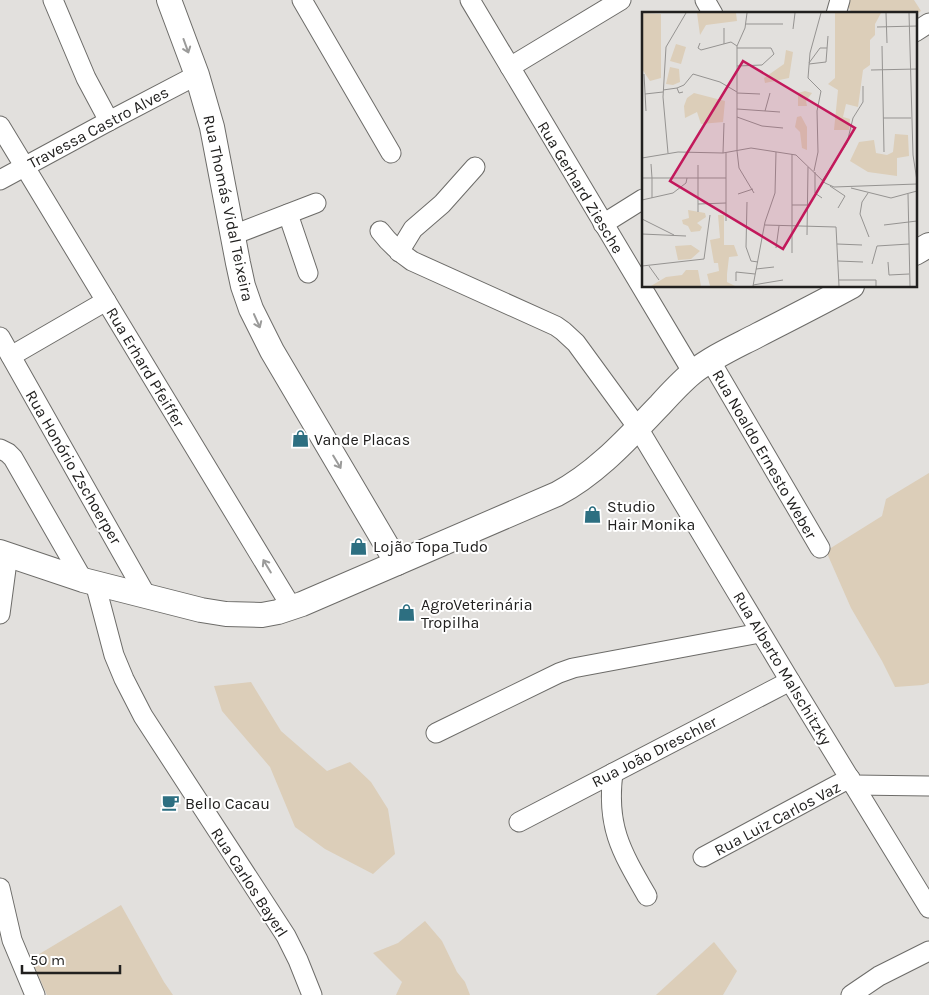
<svg xmlns="http://www.w3.org/2000/svg" width="929" height="995" viewBox="0 0 929 995" font-family="Karla,sans-serif">
	<style>
		.green { fill: #dcceb9 }
		.lines { fill: none; stroke-linecap: round; stroke-linejoin: round }
		.minor-casing { stroke: #6d6c69; stroke-width: 21 }
		.major-casing { stroke: #6d6c69; stroke-width: 26 }
		.minor { stroke: #fff; stroke-width: 19 }
		.major { stroke: #fff; stroke-width: 24 }
		.oneway { stroke: #9b9b9a }
		.labels { text-anchor: middle; stroke-width: 4; stroke-linejoin: round; paint-order: stroke }
		.street-label { font-size: 16px; fill: #21201f; stroke: #fff }
		.poi-label { font-size: 16px; fill: #21201f; stroke: #fff; text-anchor: start }
		.inset-road { fill: none; stroke: #959391; stroke-width: 1 }
		.view { fill: #c2185b; fill-opacity: 0.15; stroke: #c2185b; stroke-width: 2.5 }
		.inset-edge { fill: none; stroke: #21201f; stroke-width: 2.5 }
	</style>
	<rect width="100%" height="100%" fill="#e2e0dd"/>
	<!-- green -->
	<g class="green">
		<path d="M 848,0 L 914,0 L 921,11 L 915,15 L 915,14 L 852,14 L 847,3 Z"/>
		<path d="M 929,473 L 929,683 L 923,685 L 895,687 L 882,661 L 851,608 L 826,551 L 882,516 L 886,499 Z"/>
		<path d="M 251,682 L 281,731 L 327,771 L 350,762 L 371,782 L 388,809 L 395,854 L 373,874 L 325,849 L 295,827 L 270,767 L 222,711 L 214,686 Z"/>
		<path d="M 121,905 L 164,982 L 173,995 L 47,995 L 31,959 Z"/>
		<path d="M 425,921 L 442,941 L 457,972 L 465,982 L 470,995 L 396,995 L 402,982 L 373,953 L 398,943 Z"/>
		<path d="M 714,942 L 737,971 L 723,995 L 656,995 Z"/>
	</g>
	<g class="lines">
		<defs>
			<g id="minor">
				<path d="M 53,0 L 86,78 L 109,121"/>
				<path d="M 302,0 L 391,153"/>
				<path d="M 470,0 L 693,373"/>
				<path d="M 705,0 L 713,14"/>
				<path d="M 836,14 L 840,0"/>
				<path d="M 915,32 L 929,23"/>
				<path d="M 510,67 L 621,0"/>
				<path d="M 0,126 L 292,608"/>
				<path d="M 0,180 L 109,121 L 197,75"/>
				<path d="M 288,214 L 308,273"/>
				<path d="M 603,224 L 643,199"/>
				<path d="M 380,231 C 389,243 399,252 412,261 L 556,326 L 563,331 L 576,343 L 638,428 L 790,681 L 929,908"/>
				<path d="M 233,235 L 316,203"/>
				<path d="M 399,252 L 413,229 L 442,204 L 475,167"/>
				<path d="M 0,337 L 147,597"/>
				<path d="M 11,356 L 106,301"/>
				<path d="M 710,360 L 820,548"/>
				<path d="M 0,449 L 8,453 L 13,458 L 83,580"/>
				<path d="M 95,583 L 114,655 L 124,679 L 143,716 L 286,936 L 298,960 L 312,995"/>
				<path d="M 0,614 L 8,554"/>
				<path d="M 436,733 L 559,673 L 573,668 L 760,633"/>
				<path d="M 613,773 C 606,826 621,851 647,896"/>
				<path d="M 854,785 L 929,786"/>
				<path d="M 519,822 L 790,681"/>
				<path d="M 703,857 L 850,778"/>
				<path d="M 0,888 L 12,940 L 35,995"/>
				<path d="M 851,995 L 879,976 L 929,951"/>
			</g>
			<g id="major">
				<path d="M 169,0 L 197,75 L 212,127 L 238,263 L 243,286 L 251,309 L 272,351 L 397,563"/>
				<path d="M 915,253 L 929,245"/>
				<path d="M 0,552 L 83,580 L 201,610 L 226,614 L 262,615 L 278,612 L 302,604 L 557,494 C 597,473 628,438 660,405 C 670,394 680,383 692,373 C 712,357 735,347 758,335 C 789,319 821,303 852,286"/>
			</g>
		</defs>
		<!-- minor casing -->
		<use href="#minor" class="minor-casing"/>
		<!-- major casing -->
		<use href="#major" class="major-casing"/>
		<!-- minor -->
		<use href="#minor" class="minor"/>
		<!-- major -->
		<use href="#major" class="major"/>
	</g>
	<!-- one-way arrows -->
	<defs><path id="oneway-shaft" d="M-6 0H5M1.5-3L5.5 0L1.5 3" fill="none" stroke-width="1.6" stroke-linecap="round" stroke-linejoin="round" transform="scale(1.25)"/></defs>
	<g class="oneway">
		<use href="#oneway-shaft" transform="translate(186 46) rotate(70)"/>
		<use href="#oneway-shaft" transform="translate(257 321) rotate(66)"/>
		<use href="#oneway-shaft" transform="translate(337 462) rotate(59)"/>
		<use href="#oneway-shaft" transform="translate(267 566) rotate(-121)"/>
	</g>
	<!-- icons -->
	<defs>
		<symbol id="shop-bare" viewBox="-9 -9 18 18"><path d="M-5-2.5h2.3a2.7 3.5 0 0 1 5.4 0H5L5.5 6h-11ZM-1.5-2.5h3a1.5 2.3 0 0 0-3 0Z" fill="#2d6f81" stroke="#fff" stroke-width="2.5" paint-order="stroke"/></symbol>
		<symbol id="cafe-bare" viewBox="-9 -9 18 18"><path d="M-5.5-4.5H6V0H3Q3 3.5 0 3.5H-2.5Q-5.5 3.5-5.5 0ZM3-3.2v2h1.7v-2ZM-6 4.5H4V6H-6Z" fill="#2d6f81" stroke="#fff" stroke-width="2.5" paint-order="stroke"/></symbol>
	</defs>
	<g fill-rule="evenodd">
		<use href="#shop-bare" x="288" y="426" width="25" height="25"/>
		<use href="#shop-bare" x="580" y="502" width="25" height="25"/>
		<use href="#shop-bare" x="346" y="534" width="25" height="25"/>
		<use href="#shop-bare" x="394" y="600" width="25" height="25"/>
		<use href="#cafe-bare" x="158" y="790" width="25" height="25"/>
	</g>
	<g class="labels">
		<!-- street labels -->
		<g class="street-label">
			<text transform="translate(98 127) rotate(-28)" y="6">Travessa Castro Alves</text>
			<text transform="translate(581 187) rotate(59)" y="6">Rua Gerhard Ziesche</text>
			<text transform="translate(229 208) rotate(78)" y="6">Rua Thomás Vidal Teixeira</text>
			<text transform="translate(146 367) rotate(59)" y="6">Rua Erhard Pfeiffer</text>
			<text transform="translate(765 454) rotate(60)" y="6">Rua Noaldo Ernesto Weber</text>
			<text transform="translate(74 467) rotate(60)" y="6">Rua Honório Zschoerper</text>
			<text transform="translate(783 668) rotate(59)" y="6">Rua Alberto Malschitzky</text>
			<text transform="translate(654 751) rotate(-27)" y="6">Rua João Dreschler</text>
			<text transform="translate(777 818) rotate(-28)" y="6">Rua Luiz Carlos Vaz</text>
			<text transform="translate(250 882) rotate(57)" y="6">Rua Carlos Bayerl</text>
		</g>
		<!-- poi labels -->
		<g class="poi-label">
			<text x="314" y="445">Vande Placas</text>
			<text x="607" y="512">Studio<tspan x="607" dy="18">Hair Monika</tspan></text>
			<text x="373" y="552">Lojão Topa Tudo</text>
			<text x="421" y="610">AgroVeterinária<tspan x="421" dy="18">Tropilha</tspan></text>
			<text x="185" y="809">Bello Cacau</text>
		</g>
	</g>
	<!-- overview -->
	<g transform="translate(642 12)">
		<rect width="275" height="275" fill="#e2e0dd"/>
		<path d="M 0,1 L 19,2 L 19,66 L 8,69 L 0,57 ZM 55,1 L 94,1 L 95,9 L 64,13 L 58,23 ZM 193,1 L 239,1 L 233,12 L 233,23 L 228,28 L 228,53 L 221,58 L 216,95 L 204,92 L 201,105 L 208,107 L 207,118 L 192,118 L 196,78 L 186,72 L 193,66 ZM 34,32 L 44,35 L 39,52 L 28,49 ZM 144,38 L 151,40 L 147,66 L 123,71 L 122,66 L 142,52 ZM 28,55 L 37,57 L 38,70 L 31,73 L 24,72 ZM 163,79 L 170,81 L 164,89 L 165,94 L 156,94 L 156,81 ZM 52,81 L 83,89 L 81,110 L 59,112 L 55,100 L 43,106 L 42,94 L 45,86 ZM 159,104 L 165,115 L 165,138 L 160,136 L 158,120 L 153,115 L 155,105 ZM 253,122 L 266,123 L 267,144 L 255,146 L 255,164 L 226,160 L 208,149 L 217,130 L 232,128 L 234,141 L 245,143 L 251,140 ZM 46,198 L 63,201 L 64,205 L 55,211 L 60,215 L 58,219 L 49,220 L 46,214 L 41,212 L 40,208 L 47,206 ZM 76,203 L 82,203 L 82,233 L 92,233 L 96,244 L 87,245 L 85,262 L 85,270 L 93,274 L 68,274 L 65,262 L 77,259 L 76,251 L 72,251 L 68,228 L 78,226 ZM 49,233 L 58,239 L 49,247 L 36,248 L 33,234 ZM 44,258 L 56,258 L 59,274 L 9,274 L 24,265 L 40,263 Z" fill="#dcceb9"/>
		<path class="inset-road" d="M 105,1 L 103,16 L 95,34 L 95,139 L 97,156 L 112,181M 244,1 L 245,31M 267,1 L 271,143 L 275,169M 104,12 L 141,12M 235,15 L 275,14M 151,17 L 153,1M 58,31 L 56,36 L 59,38 L 89,30 L 95,34M 82,32 L 82,16M 240,34 L 242,140M 167,51 L 178,36 L 185,36M 167,52 L 184,50 L 186,24M 95,54 L 120,53 L 132,42 L 129,36 L 95,36M 229,58 L 275,57M 2,62 L 4,99M 35,76 L 42,73 L 51,62 L 78,70 L 95,80M 21,78 L 35,76 L 37,81 L 41,80M 95,81 L 118,82M 3,82 L 21,80M 95,97 L 138,100M 123,99 L 128,81M 95,105 L 120,114 L 141,116M 241,106 L 269,106M 26,141 L 21,85 L 24,35 L 44,1M 81,141 L 82,111M 150,142 L 150,241M 0,146 L 36,140 L 81,141 L 109,136 L 154,143 L 183,171 L 192,175 L 275,172M 172,159 L 176,140 L 175,99 L 179,79 L 166,66 L 168,41 L 179,1M 173,160 L 173,181 L 180,186M 0,166 L 10,166 L 9,152M 180,169 L 205,131 L 211,106 L 221,90 L 221,74M 188,174 L 203,184 L 196,196M 209,176 L 249,186 L 275,179M 226,181 L 220,190 L 218,202 L 227,225M 96,182 L 111,177M 266,182 L 268,274M 10,186 L 10,166 L 84,166M 0,188 L 31,181 L 44,171 L 45,166M 105,190 L 104,235 L 109,249 L 116,250M 56,192 L 84,191M 150,193 L 166,193M 56,200 L 56,153M 0,207 L 32,223M 84,209 L 84,141M 123,213 L 194,215 L 197,274M 242,213 L 275,209M 0,222 L 44,224M 165,223 L 166,155M 195,232 L 220,233M 134,236 L 137,214M 196,249 L 221,250M 246,250 L 247,263 L 267,262M 230,252 L 235,234 L 267,232M 0,254 L 62,247 L 68,203M 7,254 L 17,268M 114,257 L 132,255M 197,268 L 234,268 L 234,274M 94,269 L 94,260 L 113,262M 111,273 L 141,268M 111,274 L 123,210 L 133,181 L 134,140"/>
		<path class="view" d="M 101,49 L 213,116 L 141,237 L 28,169 Z"/>
		<rect width="275" height="275" class="inset-edge"/>
	</g>
	<!-- scale -->
	<path d="M22 965v8h98v-8" fill="none" stroke="#21201f" stroke-width="2.5"/>
	<text x="30" y="965" font-size="15" fill="#21201f" stroke="#ffffff" stroke-width="4" paint-order="stroke">50 m</text>
</svg>
